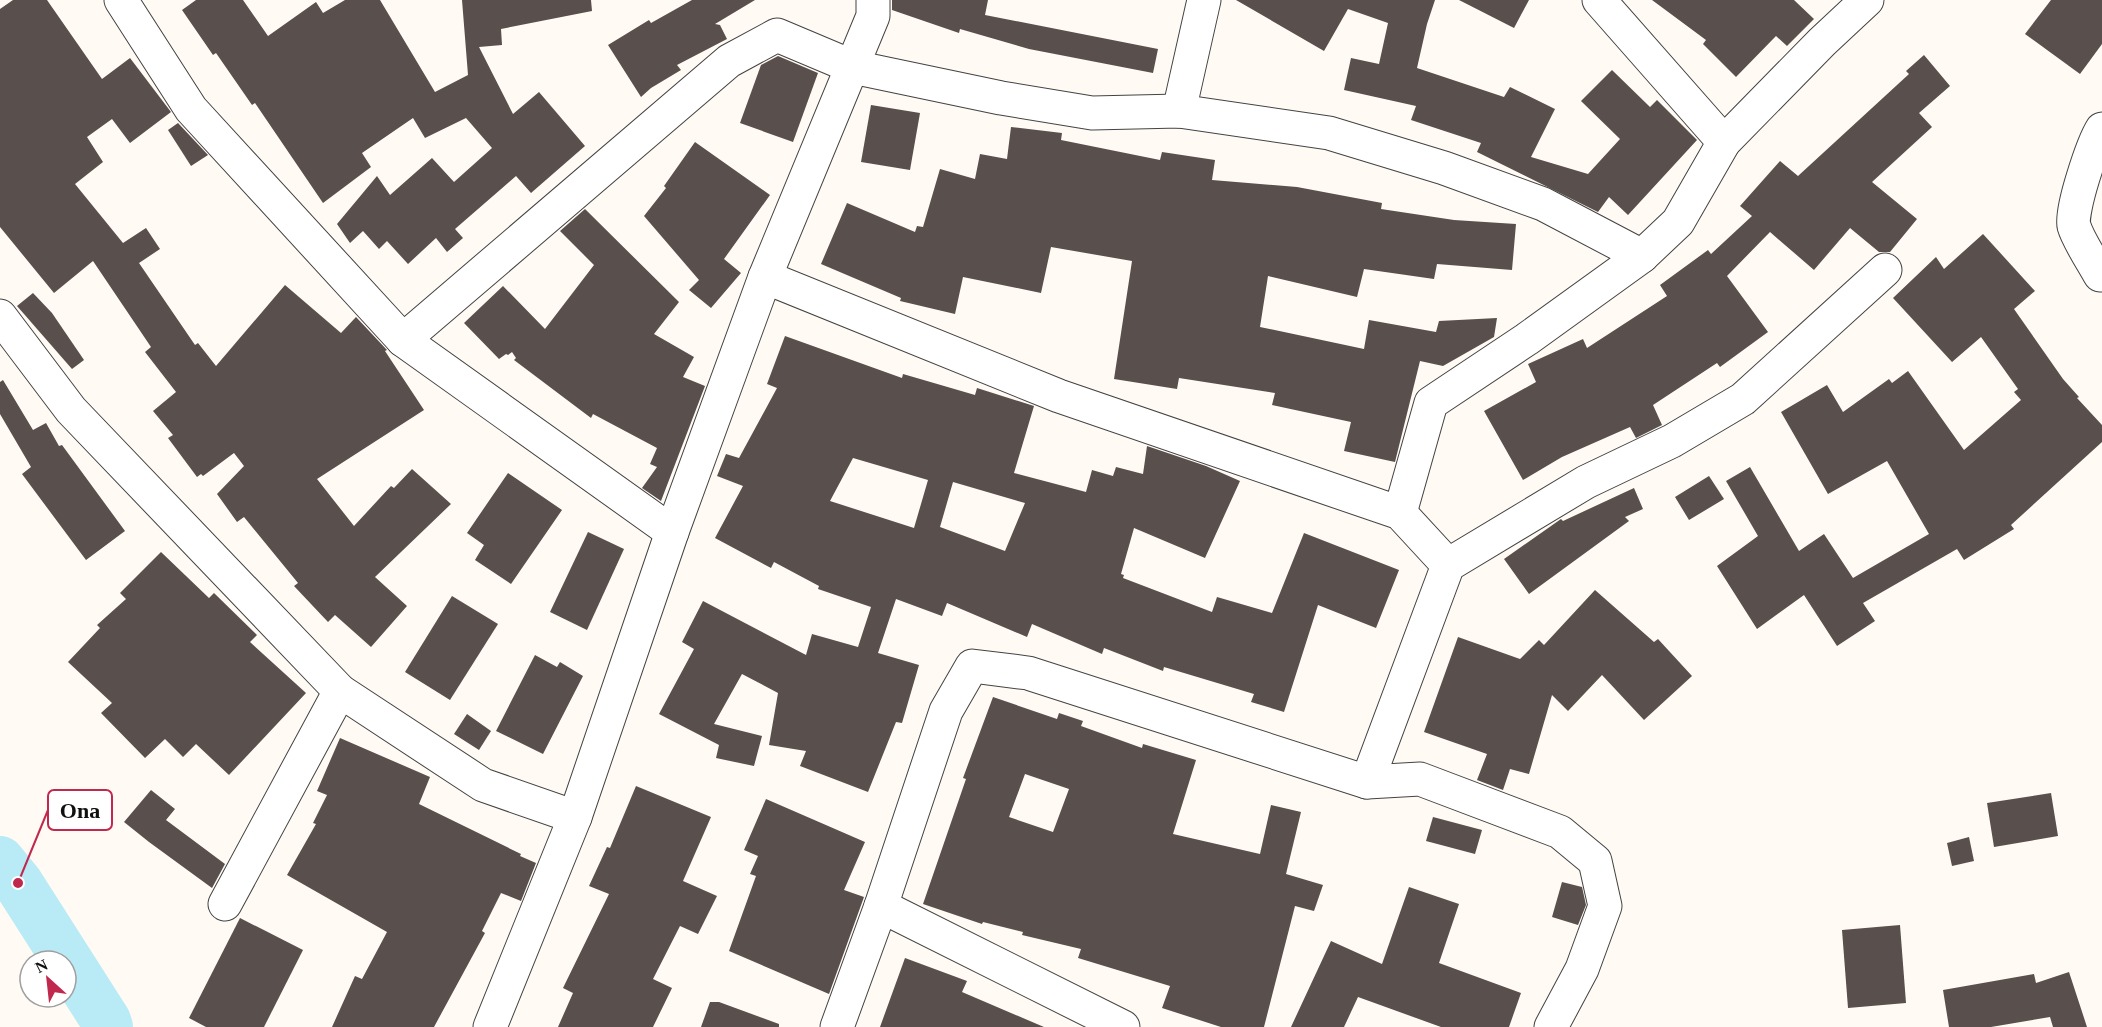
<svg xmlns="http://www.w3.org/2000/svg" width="2102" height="1027" viewBox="0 0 2102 1027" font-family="'Times New Roman',serif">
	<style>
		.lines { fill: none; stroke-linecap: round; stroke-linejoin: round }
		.river { stroke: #b8ebf6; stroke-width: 50 }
		.building { fill: #594f4c; fill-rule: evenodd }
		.minor-casing { stroke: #434343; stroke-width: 35 }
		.minor { stroke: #fff; stroke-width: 33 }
		.leader { fill: none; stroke: #c0284e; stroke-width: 2 }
		.callout-dot { fill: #c0284e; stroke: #fff; stroke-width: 2 }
		.callout { fill: #fff; stroke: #c0284e; stroke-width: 2 }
		.callout-label { font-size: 22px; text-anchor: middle; font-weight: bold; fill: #101010 }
	</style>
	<rect width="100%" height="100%" fill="#fffaf3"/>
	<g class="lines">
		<!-- river -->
		<path class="river" d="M 0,861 L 18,883 L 106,1021 L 108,1027"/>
	</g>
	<!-- building -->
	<g class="building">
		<path d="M 13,0 L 47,0 L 102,79 L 130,58 L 171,112 L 130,143 L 112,119 L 87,137 L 103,162 L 75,184 L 123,243 L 146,228 L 160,249 L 139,263 L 195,345 L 198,343 L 216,366 L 285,285 L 341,333 L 356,317 L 387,350 L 385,351 L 424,410 L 317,479 L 354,526 L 391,486 L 394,488 L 412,469 L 451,504 L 375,577 L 407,606 L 371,647 L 335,615 L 328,622 L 294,586 L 298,583 L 244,517 L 237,522 L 217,494 L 244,466 L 234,453 L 203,476 L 201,474 L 197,477 L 168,438 L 173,435 L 153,411 L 176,392 L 145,352 L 151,347 L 93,261 L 54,293 L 0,227 L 0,9 Z"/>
		<path d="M 196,0 L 243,0 L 268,36 L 316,2 L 323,13 L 345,0 L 380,0 L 435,92 L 468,75 L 462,0 L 591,0 L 592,11 L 501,29 L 502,45 L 479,47 L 513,114 L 539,92 L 585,146 L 531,193 L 516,176 L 455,229 L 463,238 L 447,252 L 436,238 L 408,264 L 387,241 L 379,249 L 363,231 L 350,243 L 337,224 L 377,176 L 390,195 L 432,158 L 454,182 L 492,148 L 466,118 L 425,138 L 413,118 L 362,153 L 371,167 L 323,203 L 255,103 L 252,105 L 216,53 L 213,55 L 182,10 Z"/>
		<path d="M 692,0 L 755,0 L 715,24 L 720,25 L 727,39 L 677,65 L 681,70 L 651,88 L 641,97 L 608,45 L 649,20 L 651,23 Z"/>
		<path d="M 892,0 L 988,0 L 985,15 L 1158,49 L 1153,73 L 1029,49 L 960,29 L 959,33 L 892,10 Z"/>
		<path d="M 1236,0 L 1435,0 L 1427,24 L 1417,68 L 1504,97 L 1510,87 L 1555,109 L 1531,157 L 1588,174 L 1620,139 L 1581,101 L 1612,70 L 1650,107 L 1657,100 L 1697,140 L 1628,215 L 1609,197 L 1598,212 L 1477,152 L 1481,143 L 1411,120 L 1416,106 L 1344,90 L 1351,58 L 1379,64 L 1388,23 L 1348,9 L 1324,51 Z"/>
		<path d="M 1459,0 L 1529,0 L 1514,28 Z"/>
		<path d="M 1652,0 L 1794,0 L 1814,19 L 1787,46 L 1776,36 L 1736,77 L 1703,44 L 1706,40 Z"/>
		<path d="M 2051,0 L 2102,0 L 2102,44 L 2080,74 L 2025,34 Z"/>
		<path d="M 1924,55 L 1950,86 L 1919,113 L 1932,127 L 1872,182 L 1917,219 L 1890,252 L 1879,252 L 1850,228 L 1814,270 L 1770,232 L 1727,276 L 1768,332 L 1720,367 L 1717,363 L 1653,405 L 1662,425 L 1636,438 L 1630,427 L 1562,457 L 1523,480 L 1484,411 L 1536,382 L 1528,364 L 1583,339 L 1587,348 L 1667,296 L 1660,285 L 1708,250 L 1711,254 L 1752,216 L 1740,206 L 1780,161 L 1798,176 L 1909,74 L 1906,71 Z"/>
		<path d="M 778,56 L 818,73 L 793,142 L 740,123 L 761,65 Z"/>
		<path d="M 871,105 L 920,113 L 910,170 L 861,162 Z"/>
		<path d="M 178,123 L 208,155 L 191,166 L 168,130 Z"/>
		<path d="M 1011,127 L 1062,133 L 1061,140 L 1160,160 L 1162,152 L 1215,160 L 1212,180 L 1297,187 L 1382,203 L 1381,209 L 1454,220 L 1516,224 L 1512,270 L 1437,264 L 1434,279 L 1364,269 L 1357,297 L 1268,276 L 1260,327 L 1364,349 L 1369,320 L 1436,332 L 1439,321 L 1497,318 L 1494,337 L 1443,366 L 1420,361 L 1395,462 L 1344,451 L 1351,422 L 1272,405 L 1275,393 L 1179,378 L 1177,389 L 1114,379 L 1132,261 L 1051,247 L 1041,293 L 963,277 L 955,314 L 900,301 L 901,298 L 821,264 L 847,203 L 915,232 L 917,226 L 923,227 L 940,169 L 975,179 L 980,154 L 1007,159 Z"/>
		<path d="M 695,142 L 770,195 L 724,259 L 741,273 L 711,308 L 689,290 L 699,280 L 644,216 L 666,188 L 664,186 Z"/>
		<path d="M 585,209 L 679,302 L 654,334 L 694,357 L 683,377 L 705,386 L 661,501 L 642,488 L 657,467 L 650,464 L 657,448 L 593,414 L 591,418 L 514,360 L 516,358 L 512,352 L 508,355 L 506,354 L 499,359 L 464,323 L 503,286 L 545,329 L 594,265 L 560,231 Z"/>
		<path d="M 1983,234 L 2035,291 L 2014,309 L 2063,379 L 2079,397 L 2077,398 L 2102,425 L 2102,442 L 2011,525 L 2014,529 L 1964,560 L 1957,549 L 1863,603 L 1875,621 L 1837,646 L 1804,595 L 1757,629 L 1717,566 L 1758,536 L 1726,481 L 1750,467 L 1799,551 L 1824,534 L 1853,578 L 1929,534 L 1887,461 L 1828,494 L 1781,412 L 1827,385 L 1843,412 L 1889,379 L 1892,383 L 1908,371 L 1964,450 L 2021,400 L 2014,392 L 2018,389 L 1981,337 L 1952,362 L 1893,298 L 1936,257 L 1944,269 Z"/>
		<path d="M 33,293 L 52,313 L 84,360 L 72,369 L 17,306 Z"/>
		<path d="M 785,336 L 902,378 L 903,374 L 975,395 L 977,388 L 1034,406 L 1014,473 L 1086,492 L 1092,470 L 1113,476 L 1116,467 L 1143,474 L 1147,446 L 1206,466 L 1240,481 L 1205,558 L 1134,528 L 1121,574 L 1124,575 L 1123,578 L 1212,612 L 1217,597 L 1272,613 L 1304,533 L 1399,570 L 1376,628 L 1318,605 L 1284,712 L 1251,702 L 1254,694 L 1164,667 L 1163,671 L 1104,648 L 1102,654 L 1032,624 L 1027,637 L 947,603 L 942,616 L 896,599 L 878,653 L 919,665 L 902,723 L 896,722 L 868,792 L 800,766 L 806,751 L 769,745 L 778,693 L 742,674 L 714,724 L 762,736 L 754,766 L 716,758 L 719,745 L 659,714 L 694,649 L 682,642 L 703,601 L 806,655 L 812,634 L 858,647 L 871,607 L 818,589 L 819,586 L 774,562 L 771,568 L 715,538 L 743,486 L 717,476 L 726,454 L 739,458 L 777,388 L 767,384 ZM 853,458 L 928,480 L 914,528 L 830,501 ZM 953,482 L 1025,503 L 1005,551 L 940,527 Z"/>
		<path d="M 3,380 L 33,430 L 46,423 L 59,446 L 62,445 L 125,531 L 86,560 L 22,474 L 31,467 L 0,414 L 0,382 Z"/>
		<path d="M 508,473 L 562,510 L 511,584 L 475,560 L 484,545 L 467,533 Z"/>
		<path d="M 1709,476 L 1724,499 L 1689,520 L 1675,497 Z"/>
		<path d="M 1634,488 L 1643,509 L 1625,517 L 1629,521 L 1529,594 L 1504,559 L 1561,519 L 1563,521 Z"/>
		<path d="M 588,532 L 624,549 L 587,630 L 550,612 Z"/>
		<path d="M 161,552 L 209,598 L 214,593 L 257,635 L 250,642 L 306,693 L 229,775 L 196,744 L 183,757 L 165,739 L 145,758 L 101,713 L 112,703 L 68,662 L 100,628 L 97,625 L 126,599 L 120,593 Z"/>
		<path d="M 1595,590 L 1654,642 L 1658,639 L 1692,676 L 1644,720 L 1602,675 L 1568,711 L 1552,695 L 1529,774 L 1510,769 L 1503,790 L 1477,780 L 1487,754 L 1424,732 L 1458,637 L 1520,659 L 1539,640 L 1544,645 Z"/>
		<path d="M 452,596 L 498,624 L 450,700 L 405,672 Z"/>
		<path d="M 535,655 L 557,667 L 560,662 L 583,676 L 543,754 L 496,731 Z"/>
		<path d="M 993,697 L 1057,719 L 1059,713 L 1083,721 L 1081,726 L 1142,748 L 1143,744 L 1196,760 L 1173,834 L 1260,854 L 1271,805 L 1301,812 L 1286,874 L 1323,885 L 1314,911 L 1295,906 L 1264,1027 L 1221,1027 L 1162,1008 L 1170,986 L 1078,958 L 1081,949 L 1022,935 L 1023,932 L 983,922 L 982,924 L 923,904 L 966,779 L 963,778 ZM 1025,774 L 1069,789 L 1053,832 L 1009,817 Z"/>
		<path d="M 467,714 L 491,731 L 479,750 L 454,734 Z"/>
		<path d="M 340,738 L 430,777 L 419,804 L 521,854 L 520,856 L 536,863 L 521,901 L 501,893 L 482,931 L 485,933 L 434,1027 L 332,1027 L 355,976 L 362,979 L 387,932 L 287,875 L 316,824 L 313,823 L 327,795 L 317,791 Z"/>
		<path d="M 636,786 L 711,817 L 683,881 L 717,896 L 698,934 L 680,926 L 653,979 L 672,988 L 653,1027 L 558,1027 L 573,993 L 563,988 L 609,894 L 589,886 L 607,847 L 610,848 Z"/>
		<path d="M 151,790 L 175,809 L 166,820 L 225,864 L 212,888 L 149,842 L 124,822 Z"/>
		<path d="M 2051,793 L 2058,836 L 1994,847 L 1987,803 Z"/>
		<path d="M 766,799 L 865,842 L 844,890 L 864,897 L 829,994 L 729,951 L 756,876 L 750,874 L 758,856 L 744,850 Z"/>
		<path d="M 1433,817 L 1482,830 L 1475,854 L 1426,841 Z"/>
		<path d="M 1969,837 L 1974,861 L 1952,866 L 1947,843 Z"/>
		<path d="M 1562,882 L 1582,887 L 1586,905 L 1578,925 L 1552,917 Z"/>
		<path d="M 1409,887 L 1459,904 L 1439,963 L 1521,993 L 1509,1027 L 1441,1027 L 1358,997 L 1344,1027 L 1291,1027 L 1331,941 L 1382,964 Z"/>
		<path d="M 240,918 L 303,950 L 264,1027 L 206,1027 L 189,1018 Z"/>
		<path d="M 1900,925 L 1906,1003 L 1848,1008 L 1842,930 Z"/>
		<path d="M 905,958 L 967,981 L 962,992 L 1044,1027 L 880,1027 Z"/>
		<path d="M 2069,972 L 2087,1027 L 2053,1027 L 2050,1017 L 1991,1027 L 1949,1027 L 1943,990 L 2034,974 L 2036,983 Z"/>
		<path d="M 710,1002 L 719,1002 L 779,1024 L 779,1027 L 701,1027 Z"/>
	</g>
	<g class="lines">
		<defs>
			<g id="minor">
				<path d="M 121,0 L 191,109 L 403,340 L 672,532"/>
				<path d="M 1599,0 L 1724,142"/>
				<path d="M 1179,111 L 1204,0"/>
				<path d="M 1642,256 L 1678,222 L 1724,142 L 1822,42 L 1867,0"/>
				<path d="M 2100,275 C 2093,262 2078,240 2074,226 C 2070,211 2093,143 2102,129"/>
				<path d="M 765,277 L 1059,396 L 1400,513 L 1448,565"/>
				<path d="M 0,316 L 71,410 L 340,691 L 483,785 L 575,817"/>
				<path d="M 403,340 L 729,61 L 777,35 L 853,67 L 1001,98 L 1092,113 L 1179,111 L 1329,133 L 1444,168 L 1543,204 L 1642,256 L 1527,339 L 1431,403 L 1400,513"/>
				<path d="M 1367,782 L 1448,565 L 1586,482 L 1672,441 L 1743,399 L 1885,270"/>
				<path d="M 225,904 L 340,691"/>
				<path d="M 881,906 L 1123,1027"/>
				<path d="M 490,1027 L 575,817 L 672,532 L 765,277 L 873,16 L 873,0"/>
				<path d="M 837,1027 L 881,906 L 946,711 L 972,666 L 1028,673 L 1367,782 L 1420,779 L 1560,832 L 1595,861 L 1605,906 L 1582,969 L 1551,1027"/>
			</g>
		</defs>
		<!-- minor casing -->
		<use href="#minor" class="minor-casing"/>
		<!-- minor -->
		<use href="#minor" class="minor"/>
	</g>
	<!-- callouts -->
	<path class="leader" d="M18 883L48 810"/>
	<circle class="callout-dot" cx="18" cy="883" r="6"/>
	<rect class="callout" x="48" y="790" width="64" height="40" rx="6"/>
	<g class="callout-label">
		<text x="80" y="818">Ona</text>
	</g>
	<!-- north arrow -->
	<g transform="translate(48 979) rotate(333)"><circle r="28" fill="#ffffff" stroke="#9f9f9f" stroke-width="1.5"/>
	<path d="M0-4.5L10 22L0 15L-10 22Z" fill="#c0284e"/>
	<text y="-9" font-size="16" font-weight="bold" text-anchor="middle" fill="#101010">N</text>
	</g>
</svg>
